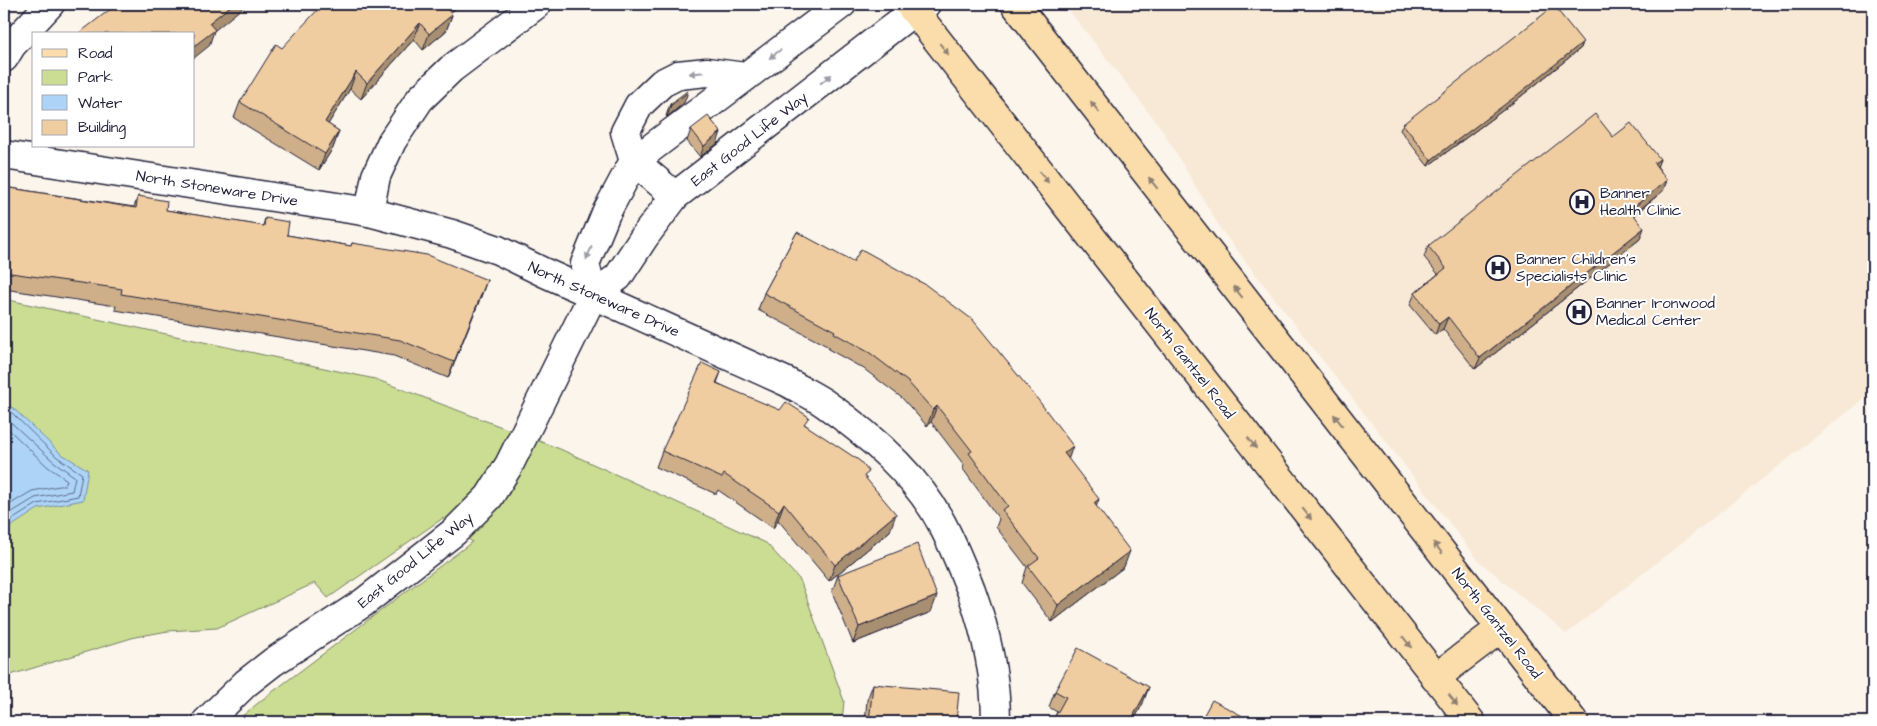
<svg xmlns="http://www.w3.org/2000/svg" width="1877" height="726" viewBox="0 0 1877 726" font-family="'Architects Daughter',sans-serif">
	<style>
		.built { fill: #f8e9d6 }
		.green { fill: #cadd92; stroke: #768066 }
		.water { fill: #add4f7; stroke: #758dac }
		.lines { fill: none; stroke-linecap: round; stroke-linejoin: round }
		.shore { stroke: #5a6986; stroke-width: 1 }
		.minor-casing { stroke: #22223b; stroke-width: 31 }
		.primary-casing { stroke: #22223b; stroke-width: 31 }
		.minor { stroke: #fff; stroke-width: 28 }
		.primary { stroke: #fbddab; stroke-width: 28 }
		.wall { fill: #ceaf8a; stroke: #22223b }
		.shaded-wall { fill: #a88f71; stroke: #22223b }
		.building { fill: #f0cca1; stroke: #22223b }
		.oneway { fill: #8e8073 }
		.oneway2 { fill: #9c9ca7 }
		.labels { text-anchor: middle; stroke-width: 4; stroke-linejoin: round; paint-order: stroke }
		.street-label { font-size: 15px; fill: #22223b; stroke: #fff }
		.poi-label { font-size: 15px; fill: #22223b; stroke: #fff; text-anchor: start }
	</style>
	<rect width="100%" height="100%" fill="#fcf5ec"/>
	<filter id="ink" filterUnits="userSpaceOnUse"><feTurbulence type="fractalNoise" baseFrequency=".02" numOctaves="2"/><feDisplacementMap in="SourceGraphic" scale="10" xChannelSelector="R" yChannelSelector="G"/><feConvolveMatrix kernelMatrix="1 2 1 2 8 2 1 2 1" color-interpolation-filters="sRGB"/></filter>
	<g filter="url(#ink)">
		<!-- built -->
		<path class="built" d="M 1064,4 L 1873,4 L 1873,392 L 1566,634 L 1479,561 L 1222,231 L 1161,128 Z"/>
		<!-- green -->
		<path class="green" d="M 4,299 L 375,379 L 560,449 L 766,543 L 800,580 L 844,701 L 842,722 L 235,722 L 263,699 L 472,542 L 443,518 L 328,598 L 315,583 L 217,628 L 168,631 L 135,637 L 4,677 Z"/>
		<!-- water -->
		<path class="water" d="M 4,403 L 13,408 L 60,453 L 88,470 L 83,500 L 38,509 L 4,531 Z"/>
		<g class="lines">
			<!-- shore -->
			<g class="shore">
				<path d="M 4,409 L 11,412 L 57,457 L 82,474 L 78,496 L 37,504 L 4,525"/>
				<path d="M 4,416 L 53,461 L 75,477 L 72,491 L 35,498 L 4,517"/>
				<path d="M 4,425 L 48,467 L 67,480 L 65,485 L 32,491 L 4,508"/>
			</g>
			<defs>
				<g id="minor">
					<path d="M 4,58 L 12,45 L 50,4"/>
					<path d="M 4,155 L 369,212 L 452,234 L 498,250 L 543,272 L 787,382 C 799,389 812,395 824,403 C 867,433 917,476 942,524 C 953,545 962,567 971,590 C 987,634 996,675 996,722"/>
					<path d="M 675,196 L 634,161 L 625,132 L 639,105 L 662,83 L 678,75 L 707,72 L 745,77"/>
					<path d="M 369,212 L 376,176 L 392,141 L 420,99 L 451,69 L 537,4"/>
					<path d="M 593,295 L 585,264 L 606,213 L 634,161 L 842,4"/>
					<path d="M 206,722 L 246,683 L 273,662 L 363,603 L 454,532 L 489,497 L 509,465 L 593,295 L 618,277 L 645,236 L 675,196 L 914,11 L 926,4"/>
				</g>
				<g id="primary">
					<path d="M 909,4 L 1471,722"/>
					<path d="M 1015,4 L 1574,722"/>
					<path d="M 1435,678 L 1501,628"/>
				</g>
			</defs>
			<!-- minor casing -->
			<use href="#minor" class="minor-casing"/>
			<!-- primary casing -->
			<use href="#primary" class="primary-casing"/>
			<!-- minor -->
			<use href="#minor" class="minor"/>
			<!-- primary -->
			<use href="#primary" class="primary"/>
		</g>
		<!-- wall -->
		<g class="wall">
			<path d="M 461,4 L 450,13 L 452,15 L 446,31 L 423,50 L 414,39 L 361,99 L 350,89 L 328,124 L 339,131 L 333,148 L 319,170 L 234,118 L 240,102 L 282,48 Z"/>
			<path d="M 1583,42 L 1581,48 L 1514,102 L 1428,166 L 1400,130 L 1403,124 Z"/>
			<path d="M 684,103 L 667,117 L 666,116 L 670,104 Z"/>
			<path d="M 691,129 L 717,144 L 700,157 L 687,141 Z"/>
			<path d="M 1613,137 L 1660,159 L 1657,166 L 1667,180 L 1663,191 L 1634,215 L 1640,239 L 1475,369 L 1443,329 L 1435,335 L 1410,305 L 1415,293 L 1438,274 L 1424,257 L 1428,246 Z"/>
			<path d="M 4,187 L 134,207 L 138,196 L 166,210 L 263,226 L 265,218 L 287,235 L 351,246 L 352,243 L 487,280 L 448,378 L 394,356 L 115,310 L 116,306 L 4,289 Z"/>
			<path d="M 797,232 L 1068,459 L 1096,507 L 1124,567 L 1052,622 L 1022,583 L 1027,567 L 996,527 L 999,519 L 963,469 L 964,465 L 931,422 L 927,426 L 902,398 L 864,369 L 828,349 L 829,347 L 758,310 L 764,293 Z"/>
			<path d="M 721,372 L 717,383 L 806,425 L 866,478 L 890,531 L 829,581 L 778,520 L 773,528 L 718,490 L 716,494 L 656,467 L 662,451 Z"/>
			<path d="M 838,575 L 931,612 L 853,643 L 832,592 Z"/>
			<path d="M 873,684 L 956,722 L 865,722 L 867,700 Z"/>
			<path d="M 1055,691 L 1143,703 L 1133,722 L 1052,722 L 1057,712 L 1049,707 Z"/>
		</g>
		<!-- shaded-wall -->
		<g class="shaded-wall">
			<path d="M 233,4 L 247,4 L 214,31 L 209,46 L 194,58 L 194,46 L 209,23 Z"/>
			<path d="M 447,4 L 461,4 L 438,22 L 444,5 Z"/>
			<path d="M 452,15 L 446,31 L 423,50 L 429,34 Z"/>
			<path d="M 420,23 L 414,39 L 361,99 L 367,83 Z"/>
			<path d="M 1583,42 L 1581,48 L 1514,102 L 1428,166 L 1431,160 Z"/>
			<path d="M 356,72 L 350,89 L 319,139 L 325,122 Z"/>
			<path d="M 688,92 L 684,103 L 667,117 L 671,105 Z"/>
			<path d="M 339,131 L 333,148 L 319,170 L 325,154 Z"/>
			<path d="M 721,132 L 717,144 L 700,157 L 704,146 Z"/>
			<path d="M 1660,159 L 1656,170 L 1654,163 Z"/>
			<path d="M 1667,180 L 1663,191 L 1625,221 L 1630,210 Z"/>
			<path d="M 1644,228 L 1640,239 L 1475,369 L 1480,358 Z"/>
			<path d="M 487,280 L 481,297 L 448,378 L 454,362 Z"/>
			<path d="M 1448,317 L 1443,329 L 1435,335 L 1439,324 Z"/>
			<path d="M 937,406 L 931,422 L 927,426 L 933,410 Z"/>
			<path d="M 1073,446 L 1067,463 L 1064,453 Z"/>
			<path d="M 1099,499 L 1093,516 L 1094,503 Z"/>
			<path d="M 784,503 L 778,520 L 773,528 L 779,511 Z"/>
			<path d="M 896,514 L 890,531 L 829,581 L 835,565 Z"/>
			<path d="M 1130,551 L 1124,567 L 1052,622 L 1058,605 Z"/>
			<path d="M 937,596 L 931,612 L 853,643 L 859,627 Z"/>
			<path d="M 1149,687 L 1143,703 L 1133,722 L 1130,722 Z"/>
		</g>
		<!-- building -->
		<g class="building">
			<path d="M 117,4 L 233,4 L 209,23 L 215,30 L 194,46 L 194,34 L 78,34 Z"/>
			<path d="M 323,4 L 447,4 L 444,5 L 452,15 L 429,34 L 420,23 L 367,83 L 356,72 L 325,122 L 339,131 L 325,154 L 240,102 L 276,44 L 282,48 Z"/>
			<path d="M 1554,6 L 1583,42 L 1516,96 L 1431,160 L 1403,124 Z"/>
			<path d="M 687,91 L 688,92 L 671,105 L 670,104 Z"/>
			<path d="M 1595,114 L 1613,137 L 1631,123 L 1660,159 L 1654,163 L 1667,180 L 1630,210 L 1644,228 L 1480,358 L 1448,317 L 1439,324 L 1415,293 L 1446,268 L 1428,246 Z"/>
			<path d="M 708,116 L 721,132 L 704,146 L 691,129 Z"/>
			<path d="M 4,187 L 136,208 L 138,196 L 167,201 L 166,210 L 264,226 L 265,218 L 289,222 L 287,235 L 351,246 L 352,243 L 427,255 L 487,280 L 454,362 L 400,340 L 121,294 L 122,289 L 4,272 Z"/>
			<path d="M 797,232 L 853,262 L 861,249 L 926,285 L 973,320 L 1039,401 L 1073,446 L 1064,453 L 1099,499 L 1094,503 L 1130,551 L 1058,605 L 1028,566 L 1039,558 L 1002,510 L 1008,506 L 969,453 L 972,451 L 937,406 L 933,410 L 908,382 L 870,353 L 834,333 L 835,331 L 764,293 Z"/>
			<path d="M 702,363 L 721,372 L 716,383 L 780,410 L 786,402 L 809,417 L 804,424 L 860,461 L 869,472 L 864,476 L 896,514 L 835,565 L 784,503 L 779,511 L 724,474 L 722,478 L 662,451 Z"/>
			<path d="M 917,544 L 937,596 L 859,627 L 838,575 Z"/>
			<path d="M 1078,648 L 1149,687 L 1130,722 L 1052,722 L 1066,697 L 1055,691 Z"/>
			<path d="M 873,684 L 959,692 L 956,722 L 869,722 Z"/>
			<path d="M 1212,700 L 1254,722 L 1200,722 Z"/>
		</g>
		<!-- one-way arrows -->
		<defs><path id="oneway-solid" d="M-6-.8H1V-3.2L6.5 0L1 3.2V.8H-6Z" transform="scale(1.25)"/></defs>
		<g class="oneway">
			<use href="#oneway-solid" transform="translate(944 49) rotate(52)"/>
			<use href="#oneway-solid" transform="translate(1095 107) rotate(-128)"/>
			<use href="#oneway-solid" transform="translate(1044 177) rotate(52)"/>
			<use href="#oneway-solid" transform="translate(1153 183) rotate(-128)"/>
			<use href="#oneway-solid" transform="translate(1238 292) rotate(-128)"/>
			<use href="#oneway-solid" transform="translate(1338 420) rotate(-128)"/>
			<use href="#oneway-solid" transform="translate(1252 443) rotate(52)"/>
			<use href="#oneway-solid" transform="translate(1307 514) rotate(52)"/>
			<use href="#oneway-solid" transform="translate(1438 548) rotate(-128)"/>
			<use href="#oneway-solid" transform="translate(1407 642) rotate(52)"/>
			<use href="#oneway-solid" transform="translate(1453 700) rotate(52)"/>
		</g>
		<g class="oneway2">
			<use href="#oneway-solid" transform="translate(775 54) rotate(143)"/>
			<use href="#oneway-solid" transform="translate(696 73) rotate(174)"/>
			<use href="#oneway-solid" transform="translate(826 79) rotate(-38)"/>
			<use href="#oneway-solid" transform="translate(589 253) rotate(113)"/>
		</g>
	</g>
	<!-- icons -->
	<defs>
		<symbol id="hospital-ring" viewBox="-11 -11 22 22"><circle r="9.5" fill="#fff" stroke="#22223b" stroke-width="1.5"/><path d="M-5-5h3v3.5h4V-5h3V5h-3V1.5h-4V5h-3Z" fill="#22223b"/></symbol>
	</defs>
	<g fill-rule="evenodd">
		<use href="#hospital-ring" x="1568" y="188" width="28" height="28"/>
		<use href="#hospital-ring" x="1484" y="254" width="28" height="28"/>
		<use href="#hospital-ring" x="1565" y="298" width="28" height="28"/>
	</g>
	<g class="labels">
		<!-- street labels -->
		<g class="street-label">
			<text transform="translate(749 139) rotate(-38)" y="5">East Good Life Way</text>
			<text transform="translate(217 188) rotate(9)" y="5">North Stoneware Drive</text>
			<text transform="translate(604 299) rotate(24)" y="5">North Stoneware Drive</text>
			<text transform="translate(1190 363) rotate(52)" y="5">North Gantzel Road</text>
			<text transform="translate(415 560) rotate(-39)" y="5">East Good Life Way</text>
			<text transform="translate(1497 623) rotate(52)" y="5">North Gantzel Road</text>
		</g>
		<!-- poi labels -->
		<g class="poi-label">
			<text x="1600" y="198">Banner<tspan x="1600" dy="17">Health Clinic</tspan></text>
			<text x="1516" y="264">Banner Children’s<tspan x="1516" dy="17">Specialists Clinic</tspan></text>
			<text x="1596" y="308">Banner Ironwood<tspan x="1596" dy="17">Medical Center</tspan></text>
		</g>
	</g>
	<!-- margin -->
	<rect width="1877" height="726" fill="none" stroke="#fff" stroke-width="20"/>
	<rect x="10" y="10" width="1857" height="706" fill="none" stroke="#22223b" stroke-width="2" filter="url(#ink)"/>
	<!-- legend -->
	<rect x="32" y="32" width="162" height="115" fill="#ffffff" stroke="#a7a7b1"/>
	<rect x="42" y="49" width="25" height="8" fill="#fbddab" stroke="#a7a7b1"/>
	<text x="78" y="58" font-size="15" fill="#22223b">Road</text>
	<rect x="42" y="70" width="25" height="15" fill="#cadd92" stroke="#a7a7b1"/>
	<text x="78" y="82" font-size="15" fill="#22223b">Park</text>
	<rect x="42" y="95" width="25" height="15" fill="#add4f7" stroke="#a7a7b1"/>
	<text x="78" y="108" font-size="15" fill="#22223b">Water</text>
	<rect x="42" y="120" width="25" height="15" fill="#f0cca1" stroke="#a7a7b1"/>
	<text x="78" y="132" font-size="15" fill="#22223b">Building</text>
</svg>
